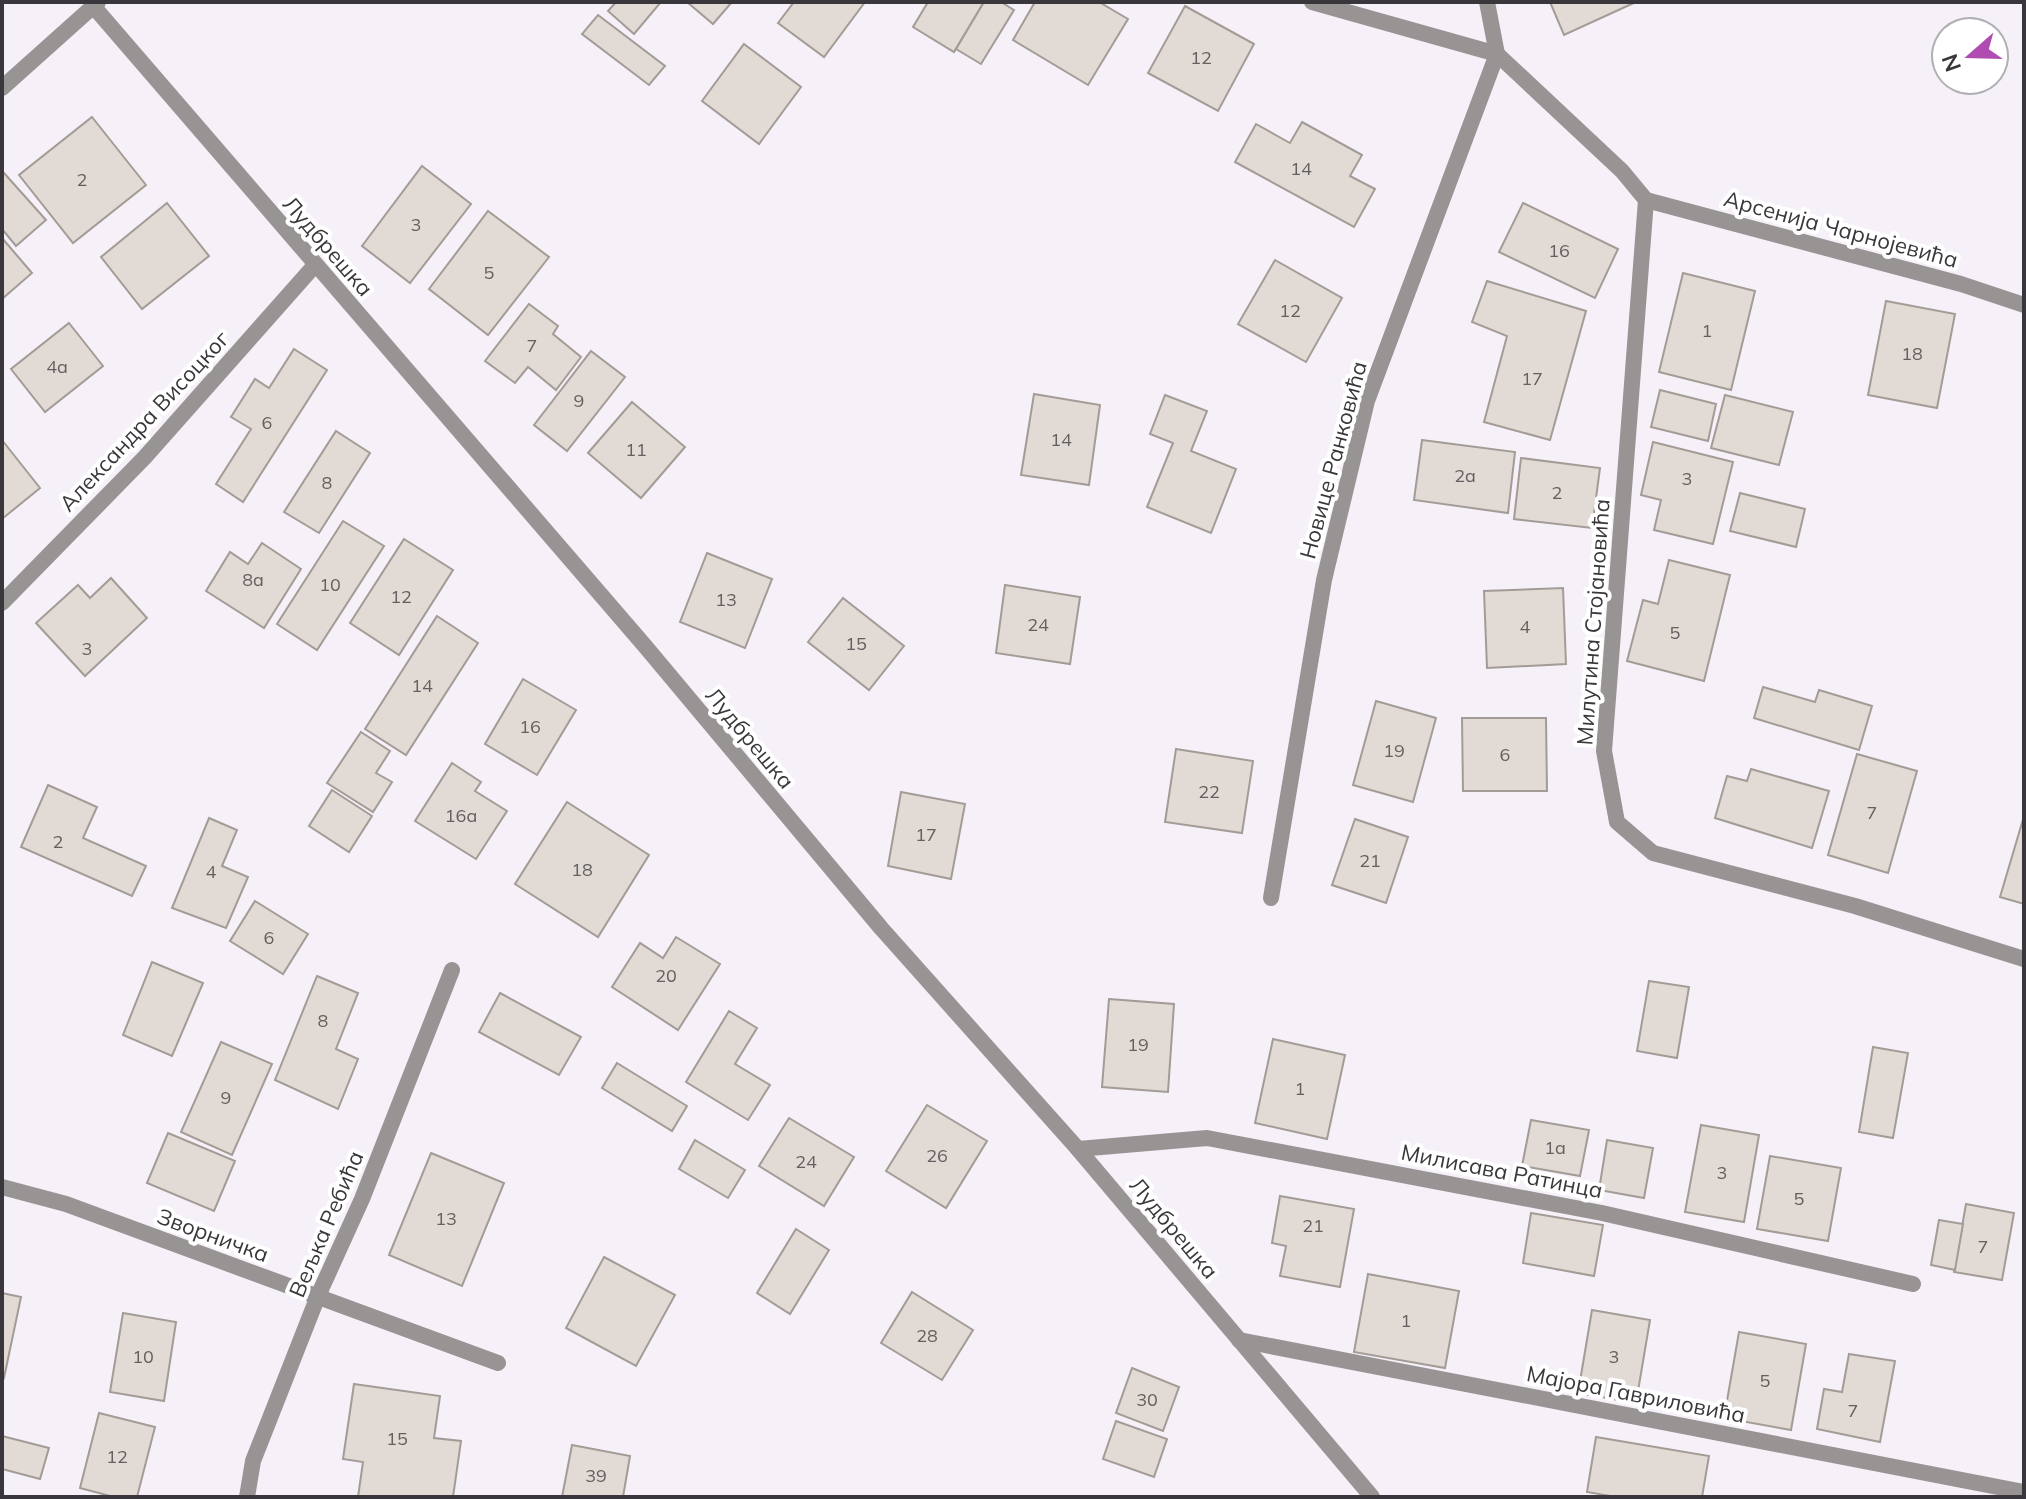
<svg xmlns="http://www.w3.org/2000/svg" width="2026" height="1499" viewBox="0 0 2026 1499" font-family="Mulish,sans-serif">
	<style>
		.building { fill: #e2dad4; stroke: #a39c96; stroke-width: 2 }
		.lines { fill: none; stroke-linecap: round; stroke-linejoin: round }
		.minor { stroke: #999494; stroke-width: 16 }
		.labels { text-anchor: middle; stroke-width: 8; stroke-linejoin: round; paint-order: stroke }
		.number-label { font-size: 18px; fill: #636061 }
		.street-label { font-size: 22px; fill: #39373b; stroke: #fff }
	</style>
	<rect width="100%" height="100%" fill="#f6f0f9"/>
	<!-- building -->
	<g class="building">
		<path d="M 616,2 L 661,2 L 634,34 L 608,11 Z"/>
		<path d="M 687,2 L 732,2 L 713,24 Z"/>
		<path d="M 794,2 L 865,2 L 824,57 L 778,23 Z"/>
		<path d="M 928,2 L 984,2 L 954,52 L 913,27 Z"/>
		<path d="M 984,2 L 1001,2 L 1014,10 L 981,64 L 956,49 Z"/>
		<path d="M 1035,2 L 1099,2 L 1128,19 L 1088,85 L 1013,40 Z"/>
		<path d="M 1550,2 L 1636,2 L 1564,35 Z"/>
		<path d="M 1185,6 L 1254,44 L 1218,111 L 1148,73 Z"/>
		<path d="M 598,15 L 665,66 L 649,85 L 582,34 Z"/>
		<path d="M 744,44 L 801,87 L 759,144 L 702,101 Z"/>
		<path d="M 92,117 L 146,185 L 73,243 L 19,175 Z"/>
		<path d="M 1302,122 L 1362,155 L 1350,176 L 1375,189 L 1354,227 L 1235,162 L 1256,124 L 1290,143 Z"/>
		<path d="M 422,166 L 471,204 L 410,283 L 362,246 Z"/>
		<path d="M 4,173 L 46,220 L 16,246 L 2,229 L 2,175 Z"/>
		<path d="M 167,203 L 209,256 L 142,309 L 101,257 Z"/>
		<path d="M 1523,203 L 1618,249 L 1595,298 L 1499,252 Z"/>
		<path d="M 488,211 L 549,257 L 488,335 L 429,289 Z"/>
		<path d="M 2,238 L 32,273 L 2,299 Z"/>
		<path d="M 1275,260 L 1342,298 L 1306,362 L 1238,324 Z"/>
		<path d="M 1683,273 L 1755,291 L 1731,390 L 1659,372 Z"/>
		<path d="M 1487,281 L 1586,311 L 1550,440 L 1484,422 L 1507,336 L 1472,322 Z"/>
		<path d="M 1886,301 L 1955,314 L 1937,408 L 1868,395 Z"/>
		<path d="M 529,304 L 558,326 L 553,334 L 581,357 L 556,390 L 528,367 L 515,383 L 485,361 Z"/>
		<path d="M 69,323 L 103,366 L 45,412 L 11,369 Z"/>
		<path d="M 294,349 L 327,370 L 243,502 L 216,484 L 251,429 L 231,417 L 255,379 L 269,388 Z"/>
		<path d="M 591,351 L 625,377 L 567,451 L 534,425 Z"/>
		<path d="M 1660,390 L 1716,404 L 1708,441 L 1651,427 Z"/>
		<path d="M 1034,394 L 1100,405 L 1089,485 L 1021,475 Z"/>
		<path d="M 1165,395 L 1207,411 L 1191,451 L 1236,469 L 1211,533 L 1147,507 L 1173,443 L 1150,434 Z"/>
		<path d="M 1725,395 L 1793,412 L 1779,465 L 1711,448 Z"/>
		<path d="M 632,402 L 685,447 L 641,498 L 588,453 Z"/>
		<path d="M 336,431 L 370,453 L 319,533 L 284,512 Z"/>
		<path d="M 2,440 L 40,488 L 2,519 Z"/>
		<path d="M 1422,440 L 1515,452 L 1508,513 L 1414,500 Z"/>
		<path d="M 1653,442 L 1733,462 L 1713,544 L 1654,530 L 1661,500 L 1641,495 Z"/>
		<path d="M 1521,458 L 1600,468 L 1592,528 L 1514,519 Z"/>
		<path d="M 1740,493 L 1805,509 L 1796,547 L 1730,531 Z"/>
		<path d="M 343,521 L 384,546 L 317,650 L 277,624 Z"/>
		<path d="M 404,539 L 453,570 L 399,655 L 350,623 Z"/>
		<path d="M 262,543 L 301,569 L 264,628 L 206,591 L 230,552 L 248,564 Z"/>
		<path d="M 707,553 L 772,579 L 745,648 L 680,622 Z"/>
		<path d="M 1669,560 L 1730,575 L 1704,681 L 1627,661 L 1643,600 L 1658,604 Z"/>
		<path d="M 111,578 L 147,618 L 85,676 L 36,623 L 78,585 L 90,598 Z"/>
		<path d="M 1005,585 L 1080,597 L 1070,664 L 996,653 Z"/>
		<path d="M 1563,588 L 1566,664 L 1487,668 L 1484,591 Z"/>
		<path d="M 843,598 L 904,646 L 869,690 L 808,642 Z"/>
		<path d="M 437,616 L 478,643 L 406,755 L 365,729 Z"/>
		<path d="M 523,679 L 576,710 L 537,775 L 485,744 Z"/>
		<path d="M 1763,687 L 1815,702 L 1819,690 L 1872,706 L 1859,750 L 1754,718 Z"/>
		<path d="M 1376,701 L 1436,718 L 1413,802 L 1353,785 Z"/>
		<path d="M 1462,718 L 1546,718 L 1547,791 L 1463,791 Z"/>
		<path d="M 361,732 L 390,751 L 376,773 L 392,782 L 373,812 L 327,783 Z"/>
		<path d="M 1176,749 L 1253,761 L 1242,833 L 1165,822 Z"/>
		<path d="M 1857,754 L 1917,771 L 1888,873 L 1828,855 Z"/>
		<path d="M 452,763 L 481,782 L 475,791 L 507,811 L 476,859 L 415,821 Z"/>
		<path d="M 1751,769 L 1829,791 L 1812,848 L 1715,818 L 1727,776 L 1747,781 Z"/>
		<path d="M 48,785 L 97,807 L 83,838 L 146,866 L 132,896 L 21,847 Z"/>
		<path d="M 332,790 L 372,816 L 349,852 L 309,826 Z"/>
		<path d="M 901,792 L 965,804 L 951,879 L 888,866 Z"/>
		<path d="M 567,802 L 649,855 L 598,937 L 515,884 Z"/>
		<path d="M 2024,816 L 2024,904 L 2000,897 Z"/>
		<path d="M 209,818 L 237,830 L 222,866 L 248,877 L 226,928 L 172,908 Z"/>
		<path d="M 1355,819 L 1408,837 L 1386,903 L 1332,885 Z"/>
		<path d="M 255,901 L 308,934 L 283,974 L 230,941 Z"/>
		<path d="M 676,937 L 720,964 L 678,1030 L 612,987 L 640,943 L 663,958 Z"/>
		<path d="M 152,962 L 203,983 L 172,1056 L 123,1035 Z"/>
		<path d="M 317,976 L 358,993 L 336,1049 L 358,1059 L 338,1109 L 275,1080 Z"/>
		<path d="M 1649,981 L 1689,987 L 1677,1058 L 1637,1051 Z"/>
		<path d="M 500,993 L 581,1037 L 559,1075 L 479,1032 Z"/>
		<path d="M 1109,999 L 1174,1004 L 1168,1092 L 1102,1087 Z"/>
		<path d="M 729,1011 L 757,1028 L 735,1064 L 770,1085 L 748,1120 L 686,1082 Z"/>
		<path d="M 1273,1039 L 1345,1055 L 1327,1139 L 1255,1123 Z"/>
		<path d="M 221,1042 L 272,1064 L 232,1155 L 181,1132 Z"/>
		<path d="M 1873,1047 L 1908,1053 L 1893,1138 L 1859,1132 Z"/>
		<path d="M 617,1063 L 687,1106 L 672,1131 L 602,1088 Z"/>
		<path d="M 927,1105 L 987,1141 L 946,1208 L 886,1171 Z"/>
		<path d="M 789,1118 L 854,1157 L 824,1206 L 759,1166 Z"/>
		<path d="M 1531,1120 L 1589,1130 L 1580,1176 L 1522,1166 Z"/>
		<path d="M 1701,1125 L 1759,1135 L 1744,1222 L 1685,1212 Z"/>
		<path d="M 168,1133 L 235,1161 L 214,1211 L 147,1183 Z"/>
		<path d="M 695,1140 L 745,1170 L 728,1198 L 679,1169 Z"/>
		<path d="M 1607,1140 L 1653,1148 L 1644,1198 L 1599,1190 Z"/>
		<path d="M 431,1153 L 504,1183 L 462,1286 L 389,1255 Z"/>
		<path d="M 1770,1156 L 1841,1168 L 1828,1241 L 1757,1229 Z"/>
		<path d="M 1280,1196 L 1354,1209 L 1340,1287 L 1280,1276 L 1286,1246 L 1272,1243 Z"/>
		<path d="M 1966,1204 L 2014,1213 L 2002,1280 L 1954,1272 Z"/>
		<path d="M 1531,1213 L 1603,1225 L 1594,1276 L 1523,1263 Z"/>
		<path d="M 1939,1220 L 1963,1224 L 1955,1270 L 1931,1265 Z"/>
		<path d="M 796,1229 L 829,1250 L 790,1314 L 757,1293 Z"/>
		<path d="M 604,1257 L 675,1295 L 636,1366 L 566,1328 Z"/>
		<path d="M 1368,1274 L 1459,1291 L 1445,1368 L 1354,1352 Z"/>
		<path d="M 912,1292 L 973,1330 L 942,1380 L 881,1343 Z"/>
		<path d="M 2,1293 L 21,1297 L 4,1378 L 2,1377 Z"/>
		<path d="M 1592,1310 L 1650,1320 L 1636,1403 L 1578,1393 Z"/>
		<path d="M 123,1313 L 176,1322 L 164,1401 L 110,1392 Z"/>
		<path d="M 1739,1332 L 1806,1344 L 1791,1430 L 1724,1418 Z"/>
		<path d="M 1849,1354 L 1895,1361 L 1880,1442 L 1817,1429 L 1824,1389 L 1842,1392 Z"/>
		<path d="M 1132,1368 L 1179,1387 L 1163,1431 L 1116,1413 Z"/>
		<path d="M 354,1384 L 440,1396 L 434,1438 L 461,1441 L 453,1497 L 358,1497 L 363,1462 L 343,1459 Z"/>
		<path d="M 99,1413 L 155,1427 L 137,1497 L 114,1497 L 80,1488 Z"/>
		<path d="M 1116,1421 L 1167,1439 L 1154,1477 L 1103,1459 Z"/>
		<path d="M 2,1436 L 49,1448 L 40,1479 L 2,1469 Z"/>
		<path d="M 1596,1437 L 1709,1456 L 1702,1497 L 1616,1497 L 1587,1492 Z"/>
		<path d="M 572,1445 L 630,1456 L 623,1497 L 562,1497 Z"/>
	</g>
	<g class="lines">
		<!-- minor -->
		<g class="minor">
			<path d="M 1312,2 L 1497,54 L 1622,171 L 1646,200 L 1604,751 L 1617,822 L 1653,853 L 1855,906 L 2024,959"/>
			<path d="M 94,7 L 645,646 L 881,928 L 1078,1149 L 1372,1497"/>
			<path d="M 2,88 L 98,2"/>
			<path d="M 1646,200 L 1961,284 L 2024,305"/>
			<path d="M 2,603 L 145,457 L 315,265"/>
			<path d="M 1271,898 L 1324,580 L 1367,401 L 1497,54 L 1487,2"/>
			<path d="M 1078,1149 L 1207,1138 L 1602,1213 L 1913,1284"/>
			<path d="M 2,1187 L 66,1204 L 498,1363"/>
			<path d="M 1239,1340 L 2024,1492"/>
			<path d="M 247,1497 L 253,1461 L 318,1296 L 362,1199 L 452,970"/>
		</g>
	</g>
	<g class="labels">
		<!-- number labels -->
		<g class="number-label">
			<text x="1201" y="64">12</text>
			<text x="1301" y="175">14</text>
			<text x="82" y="186">2</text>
			<text x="416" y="231">3</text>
			<text x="1559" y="257">16</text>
			<text x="489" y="279">5</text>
			<text x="1290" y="317">12</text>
			<text x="1707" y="337">1</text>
			<text x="532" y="352">7</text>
			<text x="1912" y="360">18</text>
			<text x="57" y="373">4a</text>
			<text x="1532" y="385">17</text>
			<text x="579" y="407">9</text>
			<text x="267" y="429">6</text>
			<text x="1061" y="446">14</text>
			<text x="636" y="456">11</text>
			<text x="1465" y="482">2a</text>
			<text x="1687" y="485">3</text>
			<text x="327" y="489">8</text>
			<text x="1557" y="499">2</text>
			<text x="253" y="586">8a</text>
			<text x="330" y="591">10</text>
			<text x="401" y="603">12</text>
			<text x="726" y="606">13</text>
			<text x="1038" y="631">24</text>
			<text x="1525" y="633">4</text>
			<text x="1675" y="639">5</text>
			<text x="856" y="650">15</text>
			<text x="87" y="655">3</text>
			<text x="422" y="692">14</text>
			<text x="530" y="733">16</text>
			<text x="1394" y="757">19</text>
			<text x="1505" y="761">6</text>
			<text x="1209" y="798">22</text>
			<text x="1872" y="819">7</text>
			<text x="461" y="822">16a</text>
			<text x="926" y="841">17</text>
			<text x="58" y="848">2</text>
			<text x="1370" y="867">21</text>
			<text x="582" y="876">18</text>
			<text x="211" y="878">4</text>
			<text x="269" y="944">6</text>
			<text x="666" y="982">20</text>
			<text x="323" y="1027">8</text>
			<text x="1138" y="1051">19</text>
			<text x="1300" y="1095">1</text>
			<text x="226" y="1104">9</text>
			<text x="1555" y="1154">1a</text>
			<text x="937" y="1162">26</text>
			<text x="806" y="1168">24</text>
			<text x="1722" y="1179">3</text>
			<text x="1799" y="1205">5</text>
			<text x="446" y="1225">13</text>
			<text x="1313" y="1232">21</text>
			<text x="1983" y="1253">7</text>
			<text x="1406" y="1327">1</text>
			<text x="927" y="1342">28</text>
			<text x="143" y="1363">10</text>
			<text x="1614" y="1363">3</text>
			<text x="1765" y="1387">5</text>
			<text x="1147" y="1406">30</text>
			<text x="1853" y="1417">7</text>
			<text x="397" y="1445">15</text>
			<text x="117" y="1463">12</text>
			<text x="596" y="1482">39</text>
		</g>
		<!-- street labels -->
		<g class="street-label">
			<text transform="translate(1841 229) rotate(15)" y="8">Арсенија Чарнојевића</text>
			<text transform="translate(328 246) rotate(49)" y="8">Лудбрешка</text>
			<text transform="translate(144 421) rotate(-47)" y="8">Александра Висоцког</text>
			<text transform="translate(1333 460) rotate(-75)" y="8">Новице Ранковића</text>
			<text transform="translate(1593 622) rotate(-86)" y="8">Милутина Стојановића</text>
			<text transform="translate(750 738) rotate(50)" y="8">Лудбрешка</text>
			<text transform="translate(1502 1171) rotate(11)" y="8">Милисава Ратинца</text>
			<text transform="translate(326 1224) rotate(-67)" y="8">Вељка Ребића</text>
			<text transform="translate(1174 1228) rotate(50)" y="8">Лудбрешка</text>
			<text transform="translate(213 1235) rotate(20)" y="8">Зворничка</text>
			<text transform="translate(1636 1394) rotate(11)" y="8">Мајора Гавриловића</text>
		</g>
	</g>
	<!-- border -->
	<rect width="2026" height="1499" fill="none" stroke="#39373b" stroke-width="8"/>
	<!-- north arrow -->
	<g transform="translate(1970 56) rotate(250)"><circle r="38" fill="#ffffff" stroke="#b0afb1" stroke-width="2"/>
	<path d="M0-6L14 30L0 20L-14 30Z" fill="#b04cb1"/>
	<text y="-12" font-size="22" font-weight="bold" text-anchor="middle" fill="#39373b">N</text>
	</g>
</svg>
